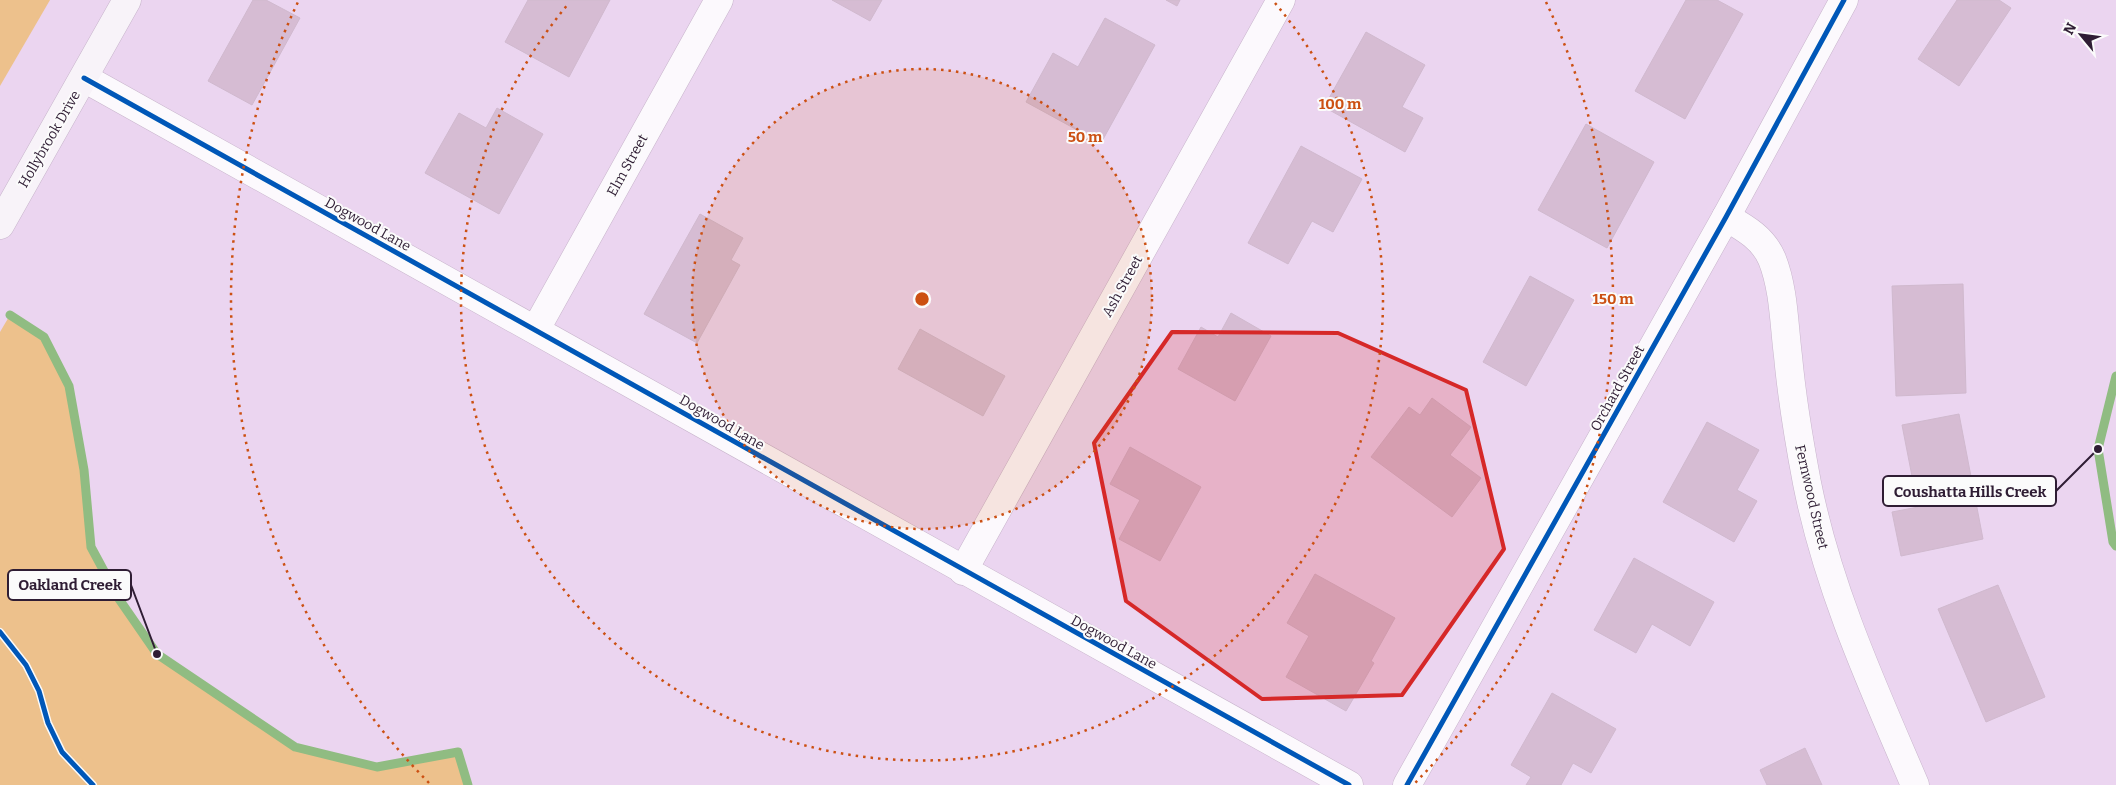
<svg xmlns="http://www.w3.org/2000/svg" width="2116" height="785" viewBox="0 0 2116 785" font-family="Bitter,serif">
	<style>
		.green { fill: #edc18c }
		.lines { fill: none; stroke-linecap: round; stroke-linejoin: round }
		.stream { stroke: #90bc82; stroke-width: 9 }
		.building { fill: #d6bcd3; stroke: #d0b9ce }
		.street-casing { stroke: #c7b4cb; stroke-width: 29 }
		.secondary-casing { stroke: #c7b4cb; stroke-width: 29 }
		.street { stroke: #fcf9fd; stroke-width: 28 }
		.secondary { stroke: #f8f3f9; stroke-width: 28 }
		.cycleway-casing { stroke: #fbfbfb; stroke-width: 8 }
		.cycleway { stroke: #0057b8; stroke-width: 5 }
		.marked { fill: #d62828; fill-opacity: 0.2; stroke: #d62828; stroke-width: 4; stroke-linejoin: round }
		.ring { fill: none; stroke: #cc5012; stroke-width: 2.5; stroke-dasharray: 2.5 5 }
		.labels { text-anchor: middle; stroke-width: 4; stroke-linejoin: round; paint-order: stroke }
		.street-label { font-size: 14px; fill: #2f1d34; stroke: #fbfbfb }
		.centre { fill: #cc5012; stroke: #fbfbfb; stroke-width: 2.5 }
		.ring-label { font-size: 15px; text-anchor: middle; font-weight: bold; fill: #cc5012; stroke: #fbfbfb; stroke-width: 4; stroke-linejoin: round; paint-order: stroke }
		.leader { fill: none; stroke: #2f1d34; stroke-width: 2 }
		.callout-dot { fill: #2f1d34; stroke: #fbfbfb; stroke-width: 2 }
		.callout { fill: #fbfbfb; stroke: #2f1d34; stroke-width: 2 }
		.callout-label { font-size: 15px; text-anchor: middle; font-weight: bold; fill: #2f1d34 }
	</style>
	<rect width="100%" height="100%" fill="#ebd5f0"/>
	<!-- green -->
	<g class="green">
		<path d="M 0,0 L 50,0 L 0,86 Z"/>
		<path d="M 10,315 L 44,337 L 69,386 L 91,547 L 157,654 L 295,747 L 377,767 L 458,752 L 468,785 L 0,785 L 0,332 Z"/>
	</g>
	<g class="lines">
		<!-- stream -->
		<g class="stream">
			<path d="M 10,315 L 44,337 L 69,386 L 84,470 L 91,547 L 119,599 L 157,654 L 295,747 L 377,767 L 458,752 L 468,785"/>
			<path d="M 2116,376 L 2098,449 L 2113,542 L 2116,546"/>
		</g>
	</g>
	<!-- building -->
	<g class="building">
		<path d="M 253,0 L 266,0 L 300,18 L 252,105 L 208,81 Z"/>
		<path d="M 528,0 L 610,0 L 569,77 L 505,42 Z"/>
		<path d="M 832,0 L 882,0 L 870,21 Z"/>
		<path d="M 1166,0 L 1180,0 L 1177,6 Z"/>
		<path d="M 1686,0 L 1717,0 L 1743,14 L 1685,119 L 1635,91 Z"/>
		<path d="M 1957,0 L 1999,0 L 2011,8 L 1959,86 L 1918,59 Z"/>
		<path d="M 1105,18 L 1155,45 L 1101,143 L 1026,102 L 1053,53 L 1078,67 Z"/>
		<path d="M 1366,32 L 1425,65 L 1402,107 L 1423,118 L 1405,152 L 1324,107 Z"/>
		<path d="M 497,108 L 543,134 L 499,214 L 425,173 L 459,113 L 486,128 Z"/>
		<path d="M 1586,124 L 1654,162 L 1607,248 L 1538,210 Z"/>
		<path d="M 1301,146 L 1362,179 L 1333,232 L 1312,221 L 1288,264 L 1248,243 Z"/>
		<path d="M 700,214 L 743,238 L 731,260 L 740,265 L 697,343 L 644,314 Z"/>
		<path d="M 1530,276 L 1574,300 L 1526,386 L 1483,362 Z"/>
		<path d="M 1963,284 L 1966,393 L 1896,396 L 1892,286 Z"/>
		<path d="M 1231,313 L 1271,336 L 1235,401 L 1178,369 L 1201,327 L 1218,337 Z"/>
		<path d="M 920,329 L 1005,376 L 983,416 L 898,369 Z"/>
		<path d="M 1432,398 L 1471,427 L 1450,455 L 1481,478 L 1452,517 L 1371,457 L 1409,407 L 1420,415 Z"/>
		<path d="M 1959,414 L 1983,539 L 1901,556 L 1892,512 L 1918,507 L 1902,425 Z"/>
		<path d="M 1707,422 L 1759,450 L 1737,490 L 1757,501 L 1734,542 L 1663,502 Z"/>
		<path d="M 1130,447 L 1201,487 L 1160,561 L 1119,539 L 1140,500 L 1110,484 Z"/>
		<path d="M 1634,558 L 1714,602 L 1690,646 L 1652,624 L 1636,653 L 1594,630 Z"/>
		<path d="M 1315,574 L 1395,618 L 1371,661 L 1374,663 L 1346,711 L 1286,677 L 1309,636 L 1287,623 Z"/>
		<path d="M 1998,585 L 2045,697 L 1986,722 L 1938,609 Z"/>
		<path d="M 1552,693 L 1616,729 L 1591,773 L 1573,763 L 1561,785 L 1526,785 L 1531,777 L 1511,765 Z"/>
		<path d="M 1805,748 L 1822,785 L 1767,785 L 1760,770 Z"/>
	</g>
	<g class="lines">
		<defs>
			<g id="street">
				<path d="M 84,78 L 1349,785"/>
				<path d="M 1726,217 C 1745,228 1763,238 1772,259 C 1784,289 1784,325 1788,356 C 1792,399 1799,441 1807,483 C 1828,589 1873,687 1915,785"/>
				<path d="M 536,329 L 719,0"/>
				<path d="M 963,571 L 1281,0"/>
				<path d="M 1407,785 L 1726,217 L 1844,0"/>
			</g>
			<path id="secondary" d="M 0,225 L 127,0"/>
		</defs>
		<!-- street casing -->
		<use href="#street" class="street-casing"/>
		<!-- secondary casing -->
		<use href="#secondary" class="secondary-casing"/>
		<!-- street -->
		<use href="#street" class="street"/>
		<!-- secondary -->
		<use href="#secondary" class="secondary"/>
		<defs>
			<g id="cycleway">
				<path d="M 84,78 L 1349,785"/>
				<path d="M 0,632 L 26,665 L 39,691 L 48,723 L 62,752 L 93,785"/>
				<path d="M 1407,785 L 1726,217 L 1844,0"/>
			</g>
		</defs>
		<!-- cycleway casing -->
		<use href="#cycleway" class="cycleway-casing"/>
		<!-- cycleway -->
		<use href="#cycleway" class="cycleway"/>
	</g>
	<!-- marked area -->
	<path class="marked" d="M 1172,332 L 1338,333 L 1466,390 L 1504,549 L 1402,695 L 1262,699 L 1126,601 L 1094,443 Z"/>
	<!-- distance rings -->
	<circle cx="922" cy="299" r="230" fill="#cc5012" fill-opacity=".12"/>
	<g class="ring">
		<circle cx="922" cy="299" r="230"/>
		<path d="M1275 3A461 461 0 1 1 569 3"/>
		<path d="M429 783A691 691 0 0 1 298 2M1546 2A691 691 0 0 1 1415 783"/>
	</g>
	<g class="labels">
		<!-- street labels -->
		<g class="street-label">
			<text transform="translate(49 139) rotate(-60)" y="5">Hollybrook Drive</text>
			<text transform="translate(627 165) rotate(-61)" y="5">Elm Street</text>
			<text transform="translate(368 224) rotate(29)" y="5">Dogwood Lane</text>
			<text transform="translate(1122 286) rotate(-61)" y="5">Ash Street</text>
			<text transform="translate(1617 388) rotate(-61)" y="5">Orchard Street</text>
			<text transform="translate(722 422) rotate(30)" y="5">Dogwood Lane</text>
			<text transform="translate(1812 497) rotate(77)" y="5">Fernwood Street</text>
			<text transform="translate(1114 642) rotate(29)" y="5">Dogwood Lane</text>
		</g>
	</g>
	<circle cx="922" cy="299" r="8" class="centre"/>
	<g class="ring-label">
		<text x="1340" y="109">100 m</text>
		<text x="1085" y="142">50 m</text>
		<text x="1613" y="304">150 m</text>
	</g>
	<!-- callouts -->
	<path class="leader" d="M2098 449L2056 491M157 654L131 585"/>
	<g class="callout-dot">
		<circle cx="2098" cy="449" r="5"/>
		<circle cx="157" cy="654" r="5"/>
	</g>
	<g class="callout">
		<rect x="1883" y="476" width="173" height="30" rx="5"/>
		<rect x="8" y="570" width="123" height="30" rx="5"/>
	</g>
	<g class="callout-label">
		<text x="1970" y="497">Coushatta Hills Creek</text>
		<text x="70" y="590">Oakland Creek</text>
	</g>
	<!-- north arrow -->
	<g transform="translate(2081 35) rotate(299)" stroke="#fbfbfb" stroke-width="4" paint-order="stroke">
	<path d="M0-4L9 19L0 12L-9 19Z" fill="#2f1d34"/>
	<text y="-8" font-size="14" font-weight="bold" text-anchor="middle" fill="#2f1d34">N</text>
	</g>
</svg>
